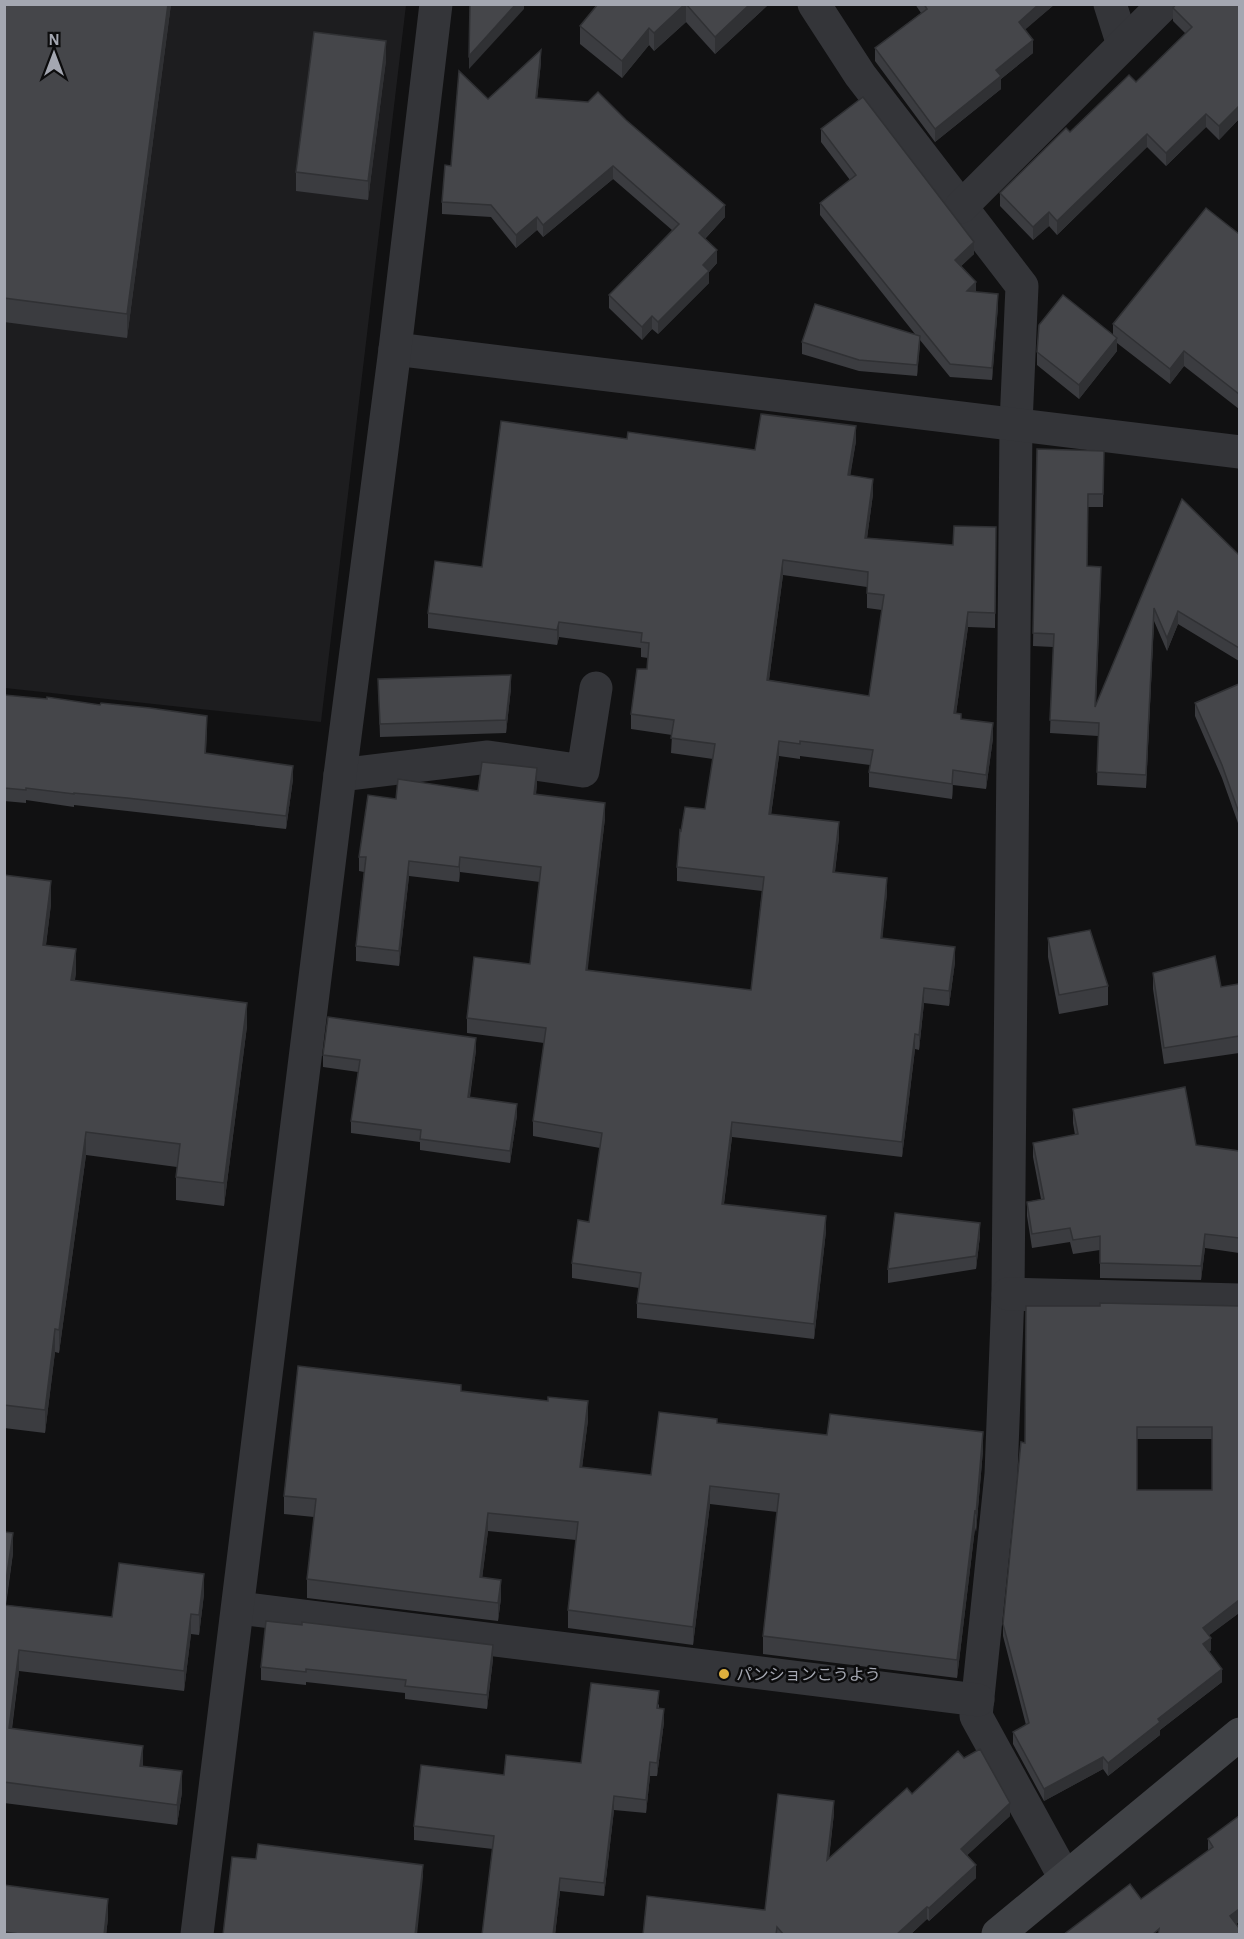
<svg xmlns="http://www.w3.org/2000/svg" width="1244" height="1939" viewBox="0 0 1244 1939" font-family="'Alegreya Sans','Noto Sans JP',sans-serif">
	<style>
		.built { fill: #1d1d1f }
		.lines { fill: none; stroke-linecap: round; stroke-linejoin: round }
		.street { stroke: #343539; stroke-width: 33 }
		.secondary { stroke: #404246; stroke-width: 33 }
		.wall { fill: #3b3c40; fill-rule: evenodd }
		.shaded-wall { fill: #303134 }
		.building { fill: #45464a; stroke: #303134; stroke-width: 1.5; fill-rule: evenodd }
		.poi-dot { fill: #deaf3d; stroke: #0c0c0d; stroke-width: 2 }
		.labels { text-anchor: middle; stroke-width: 5; stroke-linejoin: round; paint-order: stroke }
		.poi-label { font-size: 16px; fill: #a4a7b1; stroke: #0c0c0d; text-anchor: start }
	</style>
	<rect width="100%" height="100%" fill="#111112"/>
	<!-- built -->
	<path class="built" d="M 5,5 L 406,5 L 321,722 L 5,688 Z"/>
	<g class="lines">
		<!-- street -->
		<g class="street">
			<path d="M 814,4 L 860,75 L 1022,286 L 1016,424 L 1008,1294 L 1001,1474 L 976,1716 L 1065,1878"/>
			<path d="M 1110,4 L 1123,45"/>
			<path d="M 961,207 L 1164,4"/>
			<path d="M 395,349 L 1240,452"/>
			<path d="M 340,775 L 488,757 L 583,771 L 596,688"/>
			<path d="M 1008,1294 L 1240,1300"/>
			<path d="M 238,1608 L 978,1700"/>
			<path d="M 197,1934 L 340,775 L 395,349 L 436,4"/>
		</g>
		<!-- secondary -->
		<path class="secondary" d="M 998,1934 L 1240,1734"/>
	</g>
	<!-- wall -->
	<g class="wall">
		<path d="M 4,4 L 171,4 L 127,338 L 4,322 Z"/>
		<path d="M 598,4 L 769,4 L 715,54 L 686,22 L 654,51 L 649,45 L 622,78 L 580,44 L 580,26 Z"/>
		<path d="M 915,4 L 1055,4 L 1025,29 L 1033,53 L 1001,79 L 1001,89 L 935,142 L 875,61 L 875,48 L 921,13 Z"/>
		<path d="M 1239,4 L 1239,119 L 1219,140 L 1206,127 L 1166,166 L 1147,147 L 1057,235 L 1049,226 L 1033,240 L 1000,206 L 1000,193 L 1070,132 L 1136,82 L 1186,34 L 1173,21 L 1173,8 Z"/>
		<path d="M 386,60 L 368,200 L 296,191 L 296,172 Z"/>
		<path d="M 541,62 L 537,98 L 725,217 L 705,239 L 717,263 L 709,272 L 709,283 L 658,334 L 652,329 L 642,340 L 609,308 L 609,295 L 672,230 L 613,179 L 543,237 L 537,230 L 516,248 L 491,217 L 442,214 L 442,202 L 451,166 L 488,99 Z"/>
		<path d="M 821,129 L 974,254 L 961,266 L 976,292 L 998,306 L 992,380 L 950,377 L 920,340 L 917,376 L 859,371 L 802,354 L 802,342 L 915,334 L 820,215 L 820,203 L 850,180 L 821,142 Z"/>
		<path d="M 1239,234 L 1239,409 L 1184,366 L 1170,384 L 1117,343 L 1117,351 L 1079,399 L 1037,365 L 1037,352 L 1113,335 L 1113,324 Z"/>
		<path d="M 627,439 L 755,450 L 856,441 L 850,475 L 873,494 L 867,538 L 953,545 L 996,527 L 995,628 L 968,627 L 956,714 L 961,719 L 993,738 L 986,789 L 953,785 L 952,799 L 869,787 L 869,772 L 870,765 L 800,756 L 800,759 L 779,756 L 771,815 L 839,837 L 835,872 L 887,893 L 882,938 L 955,962 L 949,1006 L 924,1003 L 919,1050 L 915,1049 L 902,1157 L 732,1137 L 724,1204 L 826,1231 L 814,1339 L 637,1318 L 637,1303 L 639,1288 L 572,1278 L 572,1263 L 589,1222 L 600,1148 L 533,1136 L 533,1121 L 544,1043 L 467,1033 L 467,1018 L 530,964 L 540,882 L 460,872 L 459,882 L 409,876 L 399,966 L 356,961 L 356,946 L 364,872 L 359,871 L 359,857 L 396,799 L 478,791 L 537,783 L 536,795 L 605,818 L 587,970 L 751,990 L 762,891 L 677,881 L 677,867 L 681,831 L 705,809 L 713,759 L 671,753 L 672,735 L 631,729 L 631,714 L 647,669 L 648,658 L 641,657 L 641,648 L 559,637 L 557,645 L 428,628 L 428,613 L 482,567 ZM 783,575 L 867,587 L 867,608 L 882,610 L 869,696 L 769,680 Z"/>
		<path d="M 1037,449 L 1104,451 L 1103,507 L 1088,507 L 1087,566 L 1101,580 L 1096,706 L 1182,499 L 1239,555 L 1239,661 L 1178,624 L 1167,651 L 1154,621 L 1146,788 L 1097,785 L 1098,736 L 1050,733 L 1053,647 L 1033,646 Z"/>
		<path d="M 378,679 L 511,688 L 506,733 L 380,737 Z"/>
		<path d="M 1239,684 L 1239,826 L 1222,778 L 1195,716 L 1195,703 Z"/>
		<path d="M 4,695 L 47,699 L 207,729 L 206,753 L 293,779 L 286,829 L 74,805 L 74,807 L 26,800 L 26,803 L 4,801 Z"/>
		<path d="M 4,875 L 51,904 L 46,945 L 76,972 L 75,980 L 247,1026 L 224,1206 L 176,1200 L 176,1177 L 177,1167 L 86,1155 L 59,1353 L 55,1352 L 45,1433 L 4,1428 Z"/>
		<path d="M 1048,938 L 1108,986 L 1108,1005 L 1059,1014 L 1048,957 Z"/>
		<path d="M 1153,973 L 1221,987 L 1239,984 L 1239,1053 L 1164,1064 L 1153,989 Z"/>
		<path d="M 476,1050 L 470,1097 L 517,1115 L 510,1163 L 420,1150 L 420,1142 L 351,1133 L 351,1121 L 358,1072 L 323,1067 L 323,1055 Z"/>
		<path d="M 1073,1109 L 1196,1145 L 1239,1151 L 1239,1253 L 1205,1248 L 1201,1280 L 1100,1278 L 1100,1250 L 1073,1254 L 1070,1242 L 1032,1248 L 1027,1216 L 1027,1202 L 1041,1199 L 1033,1157 L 1033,1143 L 1075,1135 L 1073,1123 Z"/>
		<path d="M 980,1236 L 976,1269 L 888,1283 L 888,1269 Z"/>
		<path d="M 1239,1306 L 1239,1613 L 1209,1635 L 1211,1650 L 1209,1652 L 1222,1682 L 1160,1730 L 1160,1735 L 1108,1776 L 1103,1769 L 1044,1801 L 1013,1744 L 1013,1732 L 1026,1725 L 1003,1636 L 1003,1624 L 1025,1443 ZM 1137,1439 L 1212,1439 L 1212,1490 L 1137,1490 Z"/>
		<path d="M 461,1391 L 588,1420 L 582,1467 L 651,1475 L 717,1423 L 827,1435 L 983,1450 L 976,1532 L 975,1528 L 957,1678 L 763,1654 L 763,1636 L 777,1512 L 710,1504 L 693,1645 L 568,1628 L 568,1610 L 576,1540 L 488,1531 L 482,1578 L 501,1598 L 498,1621 L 307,1598 L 307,1579 L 314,1517 L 284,1514 L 284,1496 Z"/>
		<path d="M 4,1532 L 13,1553 L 6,1605 L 112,1617 L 204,1594 L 199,1635 L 191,1634 L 184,1691 L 19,1671 L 12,1729 L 143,1767 L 182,1792 L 177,1825 L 4,1803 Z"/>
		<path d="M 493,1659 L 487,1709 L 405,1699 L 405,1693 L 306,1682 L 306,1685 L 261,1680 L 261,1667 Z"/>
		<path d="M 659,1704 L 659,1708 L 664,1722 L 657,1776 L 650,1776 L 646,1813 L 614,1810 L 604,1896 L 560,1891 L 555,1935 L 482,1935 L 493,1849 L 414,1840 L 414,1826 L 504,1775 L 581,1763 Z"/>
		<path d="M 912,1794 L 1010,1816 L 967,1855 L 976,1878 L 929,1921 L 927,1919 L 910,1935 L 643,1935 L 765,1910 L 834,1813 L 829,1859 Z"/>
		<path d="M 1239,1816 L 1239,1922 L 1236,1924 L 1141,1899 L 1208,1851 L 1208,1839 Z"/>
		<path d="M 4,1885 L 108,1918 L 106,1935 L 4,1935 Z"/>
	</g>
	<!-- shaded-wall -->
	<g class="shaded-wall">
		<path d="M 168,4 L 171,4 L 127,338 L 127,314 Z"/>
		<path d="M 516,4 L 524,4 L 524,9 L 469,69 L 469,56 Z"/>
		<path d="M 686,4 L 686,22 L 654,51 L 654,33 Z"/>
		<path d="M 750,4 L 769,4 L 715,54 L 715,37 Z"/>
		<path d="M 1039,4 L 1055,4 L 1019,35 L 1019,22 Z"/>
		<path d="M 649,28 L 649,45 L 622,78 L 622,61 Z"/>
		<path d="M 1033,40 L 1033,53 L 1001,79 L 1001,89 L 935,142 L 935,129 L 996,70 Z"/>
		<path d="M 386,41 L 386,60 L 368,200 L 368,181 Z"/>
		<path d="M 541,50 L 541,62 L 536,111 L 536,98 Z"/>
		<path d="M 1239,106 L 1239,119 L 1219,140 L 1219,126 Z"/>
		<path d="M 1206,114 L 1206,127 L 1166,166 L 1166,153 Z"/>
		<path d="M 1147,134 L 1147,147 L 1057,235 L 1057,221 Z"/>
		<path d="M 613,166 L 613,179 L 543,237 L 543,225 Z"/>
		<path d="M 725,205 L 725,217 L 699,245 L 699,233 Z"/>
		<path d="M 1049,212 L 1049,226 L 1033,240 L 1033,227 Z"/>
		<path d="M 537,217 L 537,230 L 516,248 L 516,235 Z"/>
		<path d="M 974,242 L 974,254 L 955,272 L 955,260 Z"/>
		<path d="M 717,250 L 717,263 L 709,272 L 709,283 L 658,334 L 658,322 L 703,265 Z"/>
		<path d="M 976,282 L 976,295 L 967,291 Z"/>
		<path d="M 998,294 L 998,306 L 992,380 L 992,368 Z"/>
		<path d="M 652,316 L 652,329 L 642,340 L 642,327 Z"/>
		<path d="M 920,336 L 920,347 L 917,376 L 917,365 Z"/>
		<path d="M 1117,338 L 1117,351 L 1079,399 L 1079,385 Z"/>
		<path d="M 1184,351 L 1184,366 L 1170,384 L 1170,369 Z"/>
		<path d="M 856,426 L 856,441 L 848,490 L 848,475 Z"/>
		<path d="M 873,479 L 873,494 L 865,553 L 865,538 Z"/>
		<path d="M 783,560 L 783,575 L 767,695 L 767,680 Z"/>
		<path d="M 1154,608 L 1154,621 L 1146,788 L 1146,775 Z"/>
		<path d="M 1178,611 L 1178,624 L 1167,651 L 1167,638 Z"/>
		<path d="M 968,612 L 968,627 L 954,728 L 954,713 Z"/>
		<path d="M 559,622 L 559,637 L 557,645 L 557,630 Z"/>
		<path d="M 511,675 L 511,688 L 506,733 L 506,720 Z"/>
		<path d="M 993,723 L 993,738 L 986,789 L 986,775 Z"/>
		<path d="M 779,741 L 779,756 L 769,829 L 769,814 Z"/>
		<path d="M 293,766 L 293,779 L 286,829 L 286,816 Z"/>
		<path d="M 537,768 L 537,783 L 534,809 L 534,794 Z"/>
		<path d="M 953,770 L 953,785 L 952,799 L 952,784 Z"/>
		<path d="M 605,803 L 605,818 L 586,985 L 586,970 Z"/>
		<path d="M 839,822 L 839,837 L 833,887 L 833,872 Z"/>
		<path d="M 460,857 L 460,872 L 459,882 L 459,867 Z"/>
		<path d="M 409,861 L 409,876 L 399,966 L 399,951 Z"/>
		<path d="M 887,878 L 887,893 L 881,953 L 881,938 Z"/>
		<path d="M 51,881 L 51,904 L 43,968 L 43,945 Z"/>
		<path d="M 955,947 L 955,962 L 949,1006 L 949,991 Z"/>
		<path d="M 76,949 L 76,972 L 71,1003 L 71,980 Z"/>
		<path d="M 924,988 L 924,1003 L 919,1050 L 919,1035 Z"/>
		<path d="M 247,1003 L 247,1026 L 224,1206 L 224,1183 Z"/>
		<path d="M 915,1034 L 915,1049 L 902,1157 L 902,1142 Z"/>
		<path d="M 476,1038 L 476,1050 L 468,1108 L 468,1097 Z"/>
		<path d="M 517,1104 L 517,1115 L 510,1163 L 510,1151 Z"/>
		<path d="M 732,1122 L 732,1137 L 722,1219 L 722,1204 Z"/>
		<path d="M 86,1132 L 86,1155 L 59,1353 L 59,1330 Z"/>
		<path d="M 826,1216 L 826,1231 L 814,1339 L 814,1324 Z"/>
		<path d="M 980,1223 L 980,1236 L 976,1269 L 976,1256 Z"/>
		<path d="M 1205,1234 L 1205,1248 L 1201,1280 L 1201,1266 Z"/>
		<path d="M 55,1329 L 55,1352 L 45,1433 L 45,1410 Z"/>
		<path d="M 588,1401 L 588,1420 L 580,1485 L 580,1467 Z"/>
		<path d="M 983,1432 L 983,1450 L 976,1532 L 976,1514 Z"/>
		<path d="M 710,1486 L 710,1504 L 693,1645 L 693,1627 Z"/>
		<path d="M 975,1510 L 975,1528 L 957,1678 L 957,1660 Z"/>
		<path d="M 488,1513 L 488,1531 L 480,1596 L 480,1577 Z"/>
		<path d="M 13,1533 L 13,1553 L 4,1615 L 4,1594 Z"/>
		<path d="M 204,1574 L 204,1594 L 199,1635 L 199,1615 Z"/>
		<path d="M 501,1580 L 501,1598 L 498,1621 L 498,1603 Z"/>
		<path d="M 1239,1600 L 1239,1613 L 1203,1640 L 1203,1628 Z"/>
		<path d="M 191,1614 L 191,1634 L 184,1691 L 184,1671 Z"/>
		<path d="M 1211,1638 L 1211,1650 L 1203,1657 L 1203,1644 Z"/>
		<path d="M 493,1645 L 493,1659 L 487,1709 L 487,1695 Z"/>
		<path d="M 19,1650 L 19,1671 L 9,1749 L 9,1728 Z"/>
		<path d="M 1222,1669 L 1222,1682 L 1160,1730 L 1160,1735 L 1108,1776 L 1108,1763 L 1158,1719 Z"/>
		<path d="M 664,1709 L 664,1722 L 657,1776 L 657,1763 Z"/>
		<path d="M 143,1746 L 143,1767 L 140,1766 Z"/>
		<path d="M 1103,1757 L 1103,1769 L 1044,1801 L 1044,1789 Z"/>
		<path d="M 650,1762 L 650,1776 L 646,1813 L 646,1800 Z"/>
		<path d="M 182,1771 L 182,1792 L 177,1825 L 177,1805 Z"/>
		<path d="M 614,1796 L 614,1810 L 604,1896 L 604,1883 Z"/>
		<path d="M 834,1801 L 834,1813 L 827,1873 L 827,1860 Z"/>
		<path d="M 1010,1803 L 1010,1816 L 961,1861 L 961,1849 Z"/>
		<path d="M 423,1865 L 423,1877 L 417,1935 L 415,1935 Z"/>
		<path d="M 976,1865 L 976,1878 L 929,1921 L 929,1908 Z"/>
		<path d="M 560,1878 L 560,1891 L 555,1935 L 553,1935 Z"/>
		<path d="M 108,1899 L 108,1918 L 106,1935 L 104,1935 Z"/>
		<path d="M 927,1907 L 927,1919 L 910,1935 L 896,1935 Z"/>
		<path d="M 1239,1909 L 1239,1922 L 1230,1928 L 1230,1916 Z"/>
	</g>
	<!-- building -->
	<g class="building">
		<path d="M 4,4 L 168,4 L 127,314 L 4,298 Z"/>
		<path d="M 470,4 L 516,4 L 469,56 Z"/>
		<path d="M 598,4 L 685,4 L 654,33 L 649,28 L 622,61 L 580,26 Z"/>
		<path d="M 686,4 L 750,4 L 715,37 Z"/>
		<path d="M 924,4 L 1039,4 L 1019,22 L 1033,40 L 996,70 L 1001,76 L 935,129 L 875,48 L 927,9 Z"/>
		<path d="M 1176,4 L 1239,4 L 1239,106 L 1219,126 L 1206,114 L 1166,153 L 1147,134 L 1057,221 L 1049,212 L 1033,227 L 1000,193 L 1066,128 L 1070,132 L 1129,75 L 1136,82 L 1192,27 L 1173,8 Z"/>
		<path d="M 314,32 L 386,41 L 368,181 L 296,172 Z"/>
		<path d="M 541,50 L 536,98 L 588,102 L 598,92 L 626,120 L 725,205 L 699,233 L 717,250 L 703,265 L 709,271 L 658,322 L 652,316 L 642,327 L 609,295 L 679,224 L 613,166 L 543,225 L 537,217 L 516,235 L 491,205 L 442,202 L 445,165 L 451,166 L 459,71 L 488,99 Z"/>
		<path d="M 863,97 L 974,242 L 955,260 L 976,282 L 967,291 L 998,294 L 992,368 L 950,364 L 820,203 L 856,175 L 821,129 Z"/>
		<path d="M 1206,208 L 1239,234 L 1239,394 L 1184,351 L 1170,369 L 1113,324 Z"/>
		<path d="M 1063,295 L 1117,338 L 1079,385 L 1037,352 L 1039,325 Z"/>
		<path d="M 815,304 L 920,336 L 917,365 L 859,360 L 802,342 Z"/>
		<path d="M 761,414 L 856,426 L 848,475 L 873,479 L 865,538 L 953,545 L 954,526 L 996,527 L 995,613 L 968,612 L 954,713 L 961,714 L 961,719 L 993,723 L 986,775 L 953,770 L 952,784 L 869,772 L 873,750 L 800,741 L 800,744 L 779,741 L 769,814 L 839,822 L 833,872 L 887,878 L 881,938 L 955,947 L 949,991 L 924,988 L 919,1035 L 915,1034 L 902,1142 L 732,1122 L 722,1204 L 826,1216 L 814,1324 L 637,1303 L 641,1273 L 572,1263 L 578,1220 L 589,1222 L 602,1133 L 533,1121 L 546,1028 L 467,1018 L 474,957 L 530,964 L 541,867 L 460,857 L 459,867 L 409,861 L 399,951 L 356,946 L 366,857 L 359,857 L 368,795 L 396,799 L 398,779 L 478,791 L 482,762 L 537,768 L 534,794 L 605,803 L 586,970 L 751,990 L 764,877 L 677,867 L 680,830 L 681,831 L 685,807 L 705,809 L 715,744 L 671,738 L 674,720 L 631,714 L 637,669 L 647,669 L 649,643 L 641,642 L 642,633 L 559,622 L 557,630 L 428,613 L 435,561 L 482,567 L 501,421 L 627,439 L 628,432 L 755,450 ZM 783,560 L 868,572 L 867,593 L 884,595 L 869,696 L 767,680 Z"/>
		<path d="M 1037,449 L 1104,451 L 1103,494 L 1088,494 L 1087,566 L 1101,567 L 1095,707 L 1182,499 L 1239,555 L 1239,648 L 1178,611 L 1167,638 L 1154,608 L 1146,775 L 1097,772 L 1099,723 L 1050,720 L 1054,634 L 1033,633 Z"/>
		<path d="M 511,675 L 506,720 L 380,724 L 378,679 Z"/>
		<path d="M 1239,684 L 1239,813 L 1222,765 L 1195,703 Z"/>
		<path d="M 4,695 L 47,699 L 47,697 L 100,705 L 101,703 L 150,708 L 207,716 L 205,753 L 293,766 L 286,816 L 127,798 L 74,793 L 74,794 L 26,788 L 26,790 L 4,788 Z"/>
		<path d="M 4,875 L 51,881 L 43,945 L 76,949 L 71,980 L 247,1003 L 224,1183 L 176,1177 L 180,1144 L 86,1132 L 59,1330 L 55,1329 L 45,1410 L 4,1405 Z"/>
		<path d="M 1090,930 L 1108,986 L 1059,995 L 1048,938 Z"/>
		<path d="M 1215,956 L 1221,987 L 1239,984 L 1239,1036 L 1164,1048 L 1153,973 Z"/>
		<path d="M 328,1017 L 476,1038 L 468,1097 L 517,1104 L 510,1151 L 420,1139 L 421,1130 L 351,1121 L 360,1060 L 323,1055 Z"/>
		<path d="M 1185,1087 L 1196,1145 L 1239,1151 L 1239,1238 L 1205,1234 L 1201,1266 L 1100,1263 L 1100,1236 L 1073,1240 L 1070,1228 L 1032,1234 L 1027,1202 L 1044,1199 L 1033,1143 L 1078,1134 L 1073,1109 Z"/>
		<path d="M 895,1213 L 980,1223 L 976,1256 L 888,1269 Z"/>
		<path d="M 1100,1303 L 1239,1306 L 1239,1600 L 1203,1628 L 1211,1638 L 1203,1644 L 1222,1669 L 1158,1719 L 1160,1722 L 1108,1763 L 1103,1757 L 1044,1789 L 1013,1732 L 1029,1723 L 1003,1624 L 1021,1442 L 1025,1443 L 1026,1306 L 1100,1306 ZM 1137,1427 L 1212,1427 L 1212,1490 L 1137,1490 Z"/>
		<path d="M 298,1366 L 461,1385 L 461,1391 L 548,1401 L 548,1397 L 588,1401 L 580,1467 L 651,1475 L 659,1412 L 717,1419 L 717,1423 L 827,1435 L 830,1414 L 983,1432 L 976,1514 L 975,1510 L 957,1660 L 763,1636 L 779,1494 L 710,1486 L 693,1627 L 568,1610 L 578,1522 L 488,1513 L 480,1577 L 501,1580 L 498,1603 L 307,1579 L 316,1499 L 284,1496 Z"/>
		<path d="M 4,1532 L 13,1533 L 4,1594 Z"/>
		<path d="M 119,1563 L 204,1574 L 199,1615 L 191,1614 L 184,1671 L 19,1650 L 9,1728 L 143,1746 L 140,1766 L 182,1771 L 177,1805 L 4,1782 L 4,1605 L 112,1617 Z"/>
		<path d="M 266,1621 L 302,1625 L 302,1622 L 493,1645 L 487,1695 L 405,1686 L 406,1680 L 306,1669 L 306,1672 L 261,1667 Z"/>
		<path d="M 591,1683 L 659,1691 L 657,1708 L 664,1709 L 657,1763 L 650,1762 L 646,1800 L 614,1796 L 604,1883 L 560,1878 L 553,1935 L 482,1935 L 494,1836 L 414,1826 L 421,1765 L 504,1775 L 506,1755 L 581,1763 Z"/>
		<path d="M 980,1749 L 1010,1803 L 961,1849 L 976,1865 L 929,1908 L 927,1907 L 896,1935 L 784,1935 L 777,1927 L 776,1935 L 643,1935 L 647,1896 L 765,1910 L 778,1794 L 834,1801 L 827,1860 L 907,1788 L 912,1794 L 958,1751 L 964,1758 Z"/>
		<path d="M 1239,1816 L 1239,1909 L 1230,1916 L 1239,1928 L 1239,1935 L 1158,1935 L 1159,1929 L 1152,1935 L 1063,1935 L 1130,1884 L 1141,1899 L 1213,1847 L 1208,1839 Z"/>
		<path d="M 258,1844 L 423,1865 L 415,1935 L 223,1935 L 232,1857 L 256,1859 Z"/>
		<path d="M 4,1885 L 108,1899 L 104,1935 L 27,1935 L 4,1932 Z"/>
	</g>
	<!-- markers -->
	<circle class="poi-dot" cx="724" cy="1674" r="6"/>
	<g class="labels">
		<!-- poi labels -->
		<g class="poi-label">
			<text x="736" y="1680">パンションこうよう</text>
		</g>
	</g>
	<!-- border -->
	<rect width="1244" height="1939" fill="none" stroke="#a4a7b1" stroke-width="12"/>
	<!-- north arrow -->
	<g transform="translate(54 54)" stroke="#0c0c0d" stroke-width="4.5" paint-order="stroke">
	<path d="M0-4.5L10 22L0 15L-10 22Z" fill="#a4a7b1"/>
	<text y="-9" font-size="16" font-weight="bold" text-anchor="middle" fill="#a4a7b1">N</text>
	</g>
</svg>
